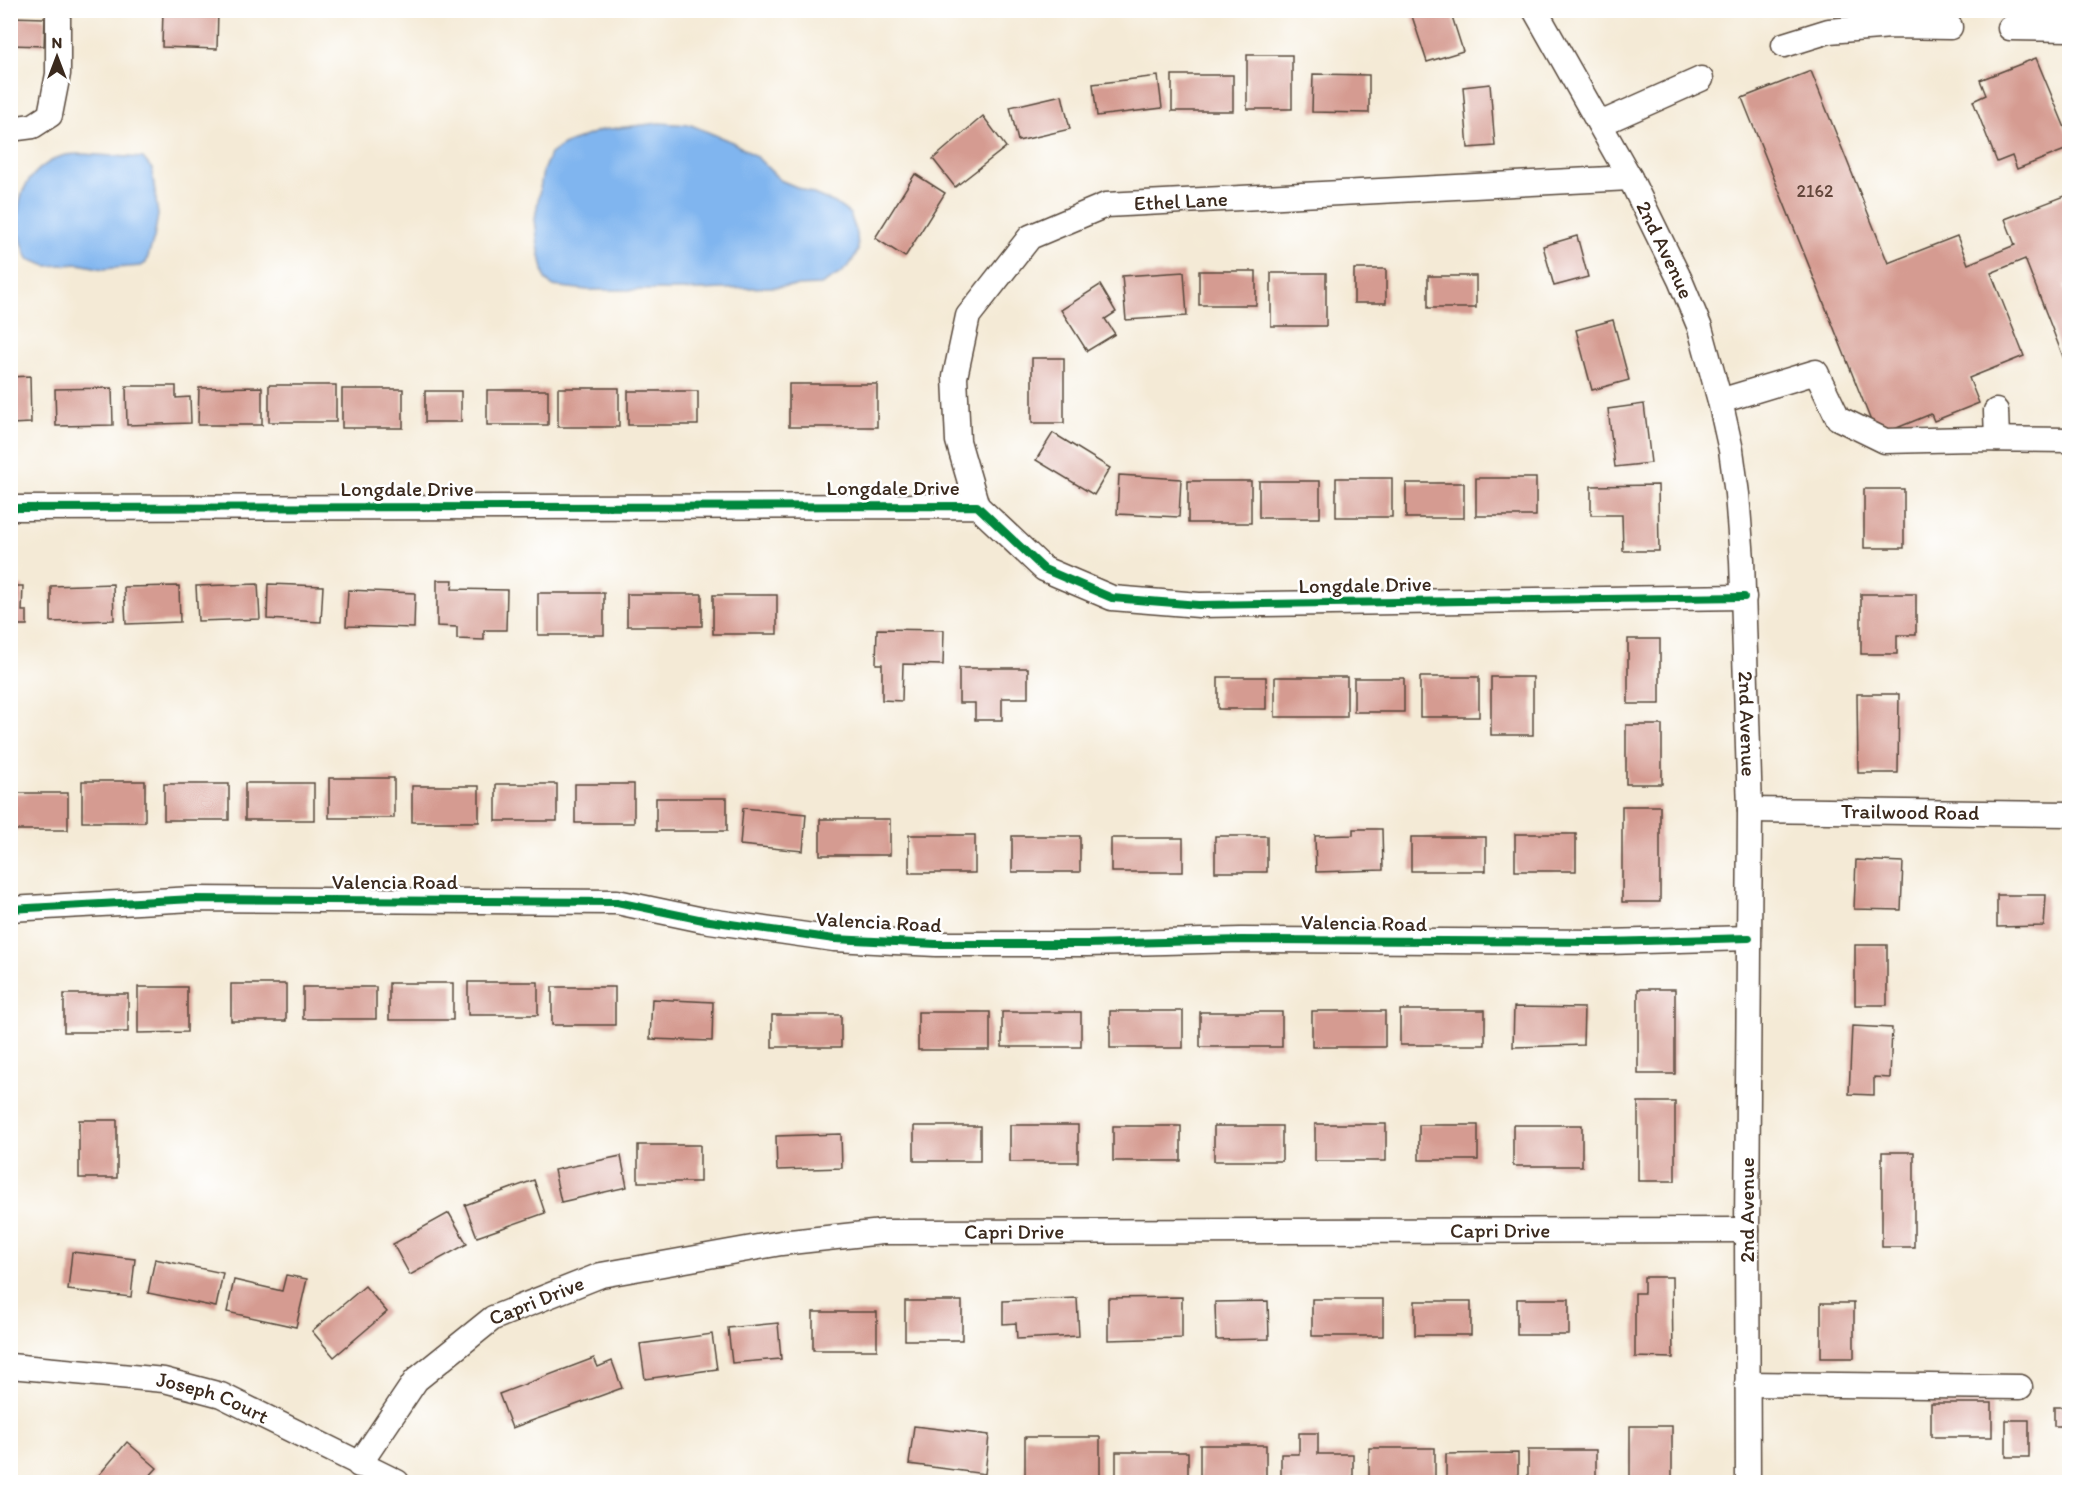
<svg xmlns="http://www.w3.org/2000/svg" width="2080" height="1493" viewBox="0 0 2080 1493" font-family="Itim,sans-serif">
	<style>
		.water { fill: #80b5ef; stroke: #5e7086; stroke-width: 1.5 }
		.building { fill: #d59b91 }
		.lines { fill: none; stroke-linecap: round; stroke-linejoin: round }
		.minor-casing { stroke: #57473a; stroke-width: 27 }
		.minor { stroke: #fff; stroke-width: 24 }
		.cycleway-casing { stroke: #fff; stroke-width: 11 }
		.cycleway { stroke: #00873e; stroke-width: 8 }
		.labels { text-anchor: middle; stroke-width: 5; stroke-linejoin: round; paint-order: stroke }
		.number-label { font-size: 18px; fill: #62463b }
		.street-label { font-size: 21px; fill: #3b2a1e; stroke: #fff }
	</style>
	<rect width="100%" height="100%" fill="#fff"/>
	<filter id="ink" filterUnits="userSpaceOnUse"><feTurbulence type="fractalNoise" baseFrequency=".0167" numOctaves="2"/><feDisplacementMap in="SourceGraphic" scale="12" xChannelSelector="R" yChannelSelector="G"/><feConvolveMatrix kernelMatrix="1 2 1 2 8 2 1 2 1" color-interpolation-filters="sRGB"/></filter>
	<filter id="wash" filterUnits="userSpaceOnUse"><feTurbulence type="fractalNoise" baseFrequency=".008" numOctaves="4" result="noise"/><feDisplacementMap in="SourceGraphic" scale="24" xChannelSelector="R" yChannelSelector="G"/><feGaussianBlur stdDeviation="1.35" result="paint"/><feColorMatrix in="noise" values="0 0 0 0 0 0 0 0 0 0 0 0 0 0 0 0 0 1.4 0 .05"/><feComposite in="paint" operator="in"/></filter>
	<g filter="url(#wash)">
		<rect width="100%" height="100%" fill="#f4ead6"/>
		<!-- water -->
		<g class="water">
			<path d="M 659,123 L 691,125 L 732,142 L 757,157 L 780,180 L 835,203 L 850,214 L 857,234 L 858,250 L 851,263 L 841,273 L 821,285 L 699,290 L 587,290 L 552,286 L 545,279 L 538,246 L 535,219 L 543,171 L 550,154 L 563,145 L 601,130 Z"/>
			<path d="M 82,154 L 143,158 L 152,169 L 158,215 L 154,238 L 146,263 L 141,266 L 103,269 L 79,264 L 47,266 L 28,259 C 10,217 15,177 59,157 C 66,154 75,154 82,154 Z"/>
		</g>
		<g id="blocks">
			<!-- building -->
			<g class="building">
				<path d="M 163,10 L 218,10 L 217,49 L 162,47 Z"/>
				<path d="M 1420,10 L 1450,10 L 1463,51 L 1427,62 L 1411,13 Z"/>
				<path d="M 10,17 L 45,18 L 44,46 L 10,45 Z"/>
				<rect x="1247" y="55" width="45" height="54"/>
				<path d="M 2036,58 L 2070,140 L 2070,148 L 2017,169 L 2012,156 L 1997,162 L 1973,101 L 1986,95 L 1980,80 Z"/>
				<path d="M 1811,71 L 1888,263 L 1957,236 L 1968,264 L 2015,245 L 2005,219 L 2070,194 L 2070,283 L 2064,286 L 2070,300 L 2069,372 L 2025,259 L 1991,273 L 2024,356 L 1969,378 L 1979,403 L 1934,421 L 1931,414 L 1877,436 L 1742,98 Z"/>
				<path d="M 1313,74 L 1369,75 L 1369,113 L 1312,112 Z"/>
				<rect x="1172" y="75" width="61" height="36"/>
				<path d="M 1158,76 L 1162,108 L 1097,116 L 1093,84 Z"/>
				<path d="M 1490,84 L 1495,146 L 1468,148 L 1463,87 Z"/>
				<path d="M 1062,95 L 1070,129 L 1018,141 L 1010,107 Z"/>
				<path d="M 983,116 L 1006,147 L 955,187 L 933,159 Z"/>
				<path d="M 915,174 L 945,193 L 905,257 L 875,238 Z"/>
				<path d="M 1577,236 L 1588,277 L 1554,286 L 1543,246 Z"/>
				<rect x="1354" y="269" width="32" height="34"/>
				<rect x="1199" y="271" width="57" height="34"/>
				<path d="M 1184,272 L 1187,316 L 1126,320 L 1122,276 Z"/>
				<rect x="1271" y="273" width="55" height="53"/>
				<rect x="1428" y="276" width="48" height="32"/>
				<path d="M 1100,285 L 1116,312 L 1105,319 L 1115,334 L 1087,351 L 1061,310 Z"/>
				<path d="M 1613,320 L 1629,380 L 1592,390 L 1576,330 Z"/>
				<rect x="1032" y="358" width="32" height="65"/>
				<path d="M 30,376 L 31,423 L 10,424 L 10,377 Z"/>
				<rect x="789" y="384" width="88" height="43"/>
				<rect x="269" y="385" width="67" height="37"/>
				<path d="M 126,386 L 176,386 L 176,398 L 190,397 L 191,423 L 127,425 Z"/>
				<path d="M 262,387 L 262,425 L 198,425 L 199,388 Z"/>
				<path d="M 112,388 L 113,425 L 56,426 L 55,389 Z"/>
				<rect x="558" y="388" width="61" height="39"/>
				<rect x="342" y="389" width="61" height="39"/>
				<rect x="487" y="390" width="61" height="35"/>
				<rect x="425" y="391" width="36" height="31"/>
				<rect x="628" y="391" width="70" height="34"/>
				<path d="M 1644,404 L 1651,463 L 1615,467 L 1608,409 Z"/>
				<path d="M 1053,433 L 1110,468 L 1094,495 L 1036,460 Z"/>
				<path d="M 1119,475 L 1181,479 L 1179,517 L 1117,514 Z"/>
				<rect x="1336" y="478" width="56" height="39"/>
				<rect x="1476" y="478" width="60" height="38"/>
				<rect x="1188" y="481" width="63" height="42"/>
				<rect x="1259" y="481" width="61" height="37"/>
				<rect x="1406" y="483" width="58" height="35"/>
				<path d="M 1658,485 L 1659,551 L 1623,551 L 1622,515 L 1591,515 L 1591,486 Z"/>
				<rect x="1864" y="489" width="40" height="59"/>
				<path d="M 437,580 L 453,580 L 452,589 L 507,590 L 506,630 L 484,630 L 484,640 L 457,639 L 457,627 L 437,626 Z"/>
				<path d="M 113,584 L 114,620 L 51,622 L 51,586 Z"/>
				<path d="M 258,584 L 260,619 L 198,621 L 196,586 Z"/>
				<path d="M 268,584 L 323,586 L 321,622 L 267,619 Z"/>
				<path d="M 10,586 L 23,586 L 22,611 L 27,611 L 27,625 L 10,625 Z"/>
				<path d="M 179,586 L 180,622 L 126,624 L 124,587 Z"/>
				<path d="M 348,590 L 415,593 L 414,628 L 346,626 Z"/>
				<rect x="538" y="593" width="66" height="42"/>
				<rect x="627" y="594" width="75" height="32"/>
				<path d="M 1861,594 L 1916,594 L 1916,635 L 1897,635 L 1897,654 L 1861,654 Z"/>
				<rect x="713" y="595" width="64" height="39"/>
				<path d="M 877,629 L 944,630 L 943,665 L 903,664 L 902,701 L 882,700 L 882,664 L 876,664 Z"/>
				<rect x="1628" y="639" width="32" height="65"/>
				<path d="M 959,668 L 1028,668 L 1028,698 L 1002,698 L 1002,720 L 975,720 L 975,703 L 959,703 Z"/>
				<rect x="1218" y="677" width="48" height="32"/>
				<rect x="1275" y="677" width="72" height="40"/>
				<rect x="1420" y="677" width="59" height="40"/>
				<rect x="1491" y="677" width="42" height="58"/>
				<rect x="1354" y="678" width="50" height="34"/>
				<path d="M 1857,694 L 1899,694 L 1898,773 L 1858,773 Z"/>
				<rect x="1626" y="725" width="36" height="59"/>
				<rect x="329" y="778" width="65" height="40"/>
				<rect x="82" y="781" width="63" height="41"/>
				<rect x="245" y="783" width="69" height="37"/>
				<rect x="164" y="784" width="65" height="36"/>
				<rect x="496" y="784" width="61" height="37"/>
				<rect x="575" y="784" width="59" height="39"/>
				<rect x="412" y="786" width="67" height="36"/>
				<rect x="10" y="793" width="58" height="37"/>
				<rect x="656" y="798" width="71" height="33"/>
				<rect x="1622" y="806" width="38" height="96"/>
				<path d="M 743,808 L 806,814 L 803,851 L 740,845 Z"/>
				<rect x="820" y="819" width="70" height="36"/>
				<path d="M 1353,829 L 1382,829 L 1383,870 L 1316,872 L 1315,836 L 1353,835 Z"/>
				<rect x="1515" y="834" width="61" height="37"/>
				<rect x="909" y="835" width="66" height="38"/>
				<rect x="1012" y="836" width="68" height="36"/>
				<rect x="1215" y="836" width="52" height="36"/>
				<rect x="1411" y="837" width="75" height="34"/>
				<rect x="1111" y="838" width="72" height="34"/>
				<path d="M 1856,860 L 1903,862 L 1901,910 L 1854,909 Z"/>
				<path d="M 1997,895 L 2046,895 L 2044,926 L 1997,927 Z"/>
				<rect x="1855" y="945" width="32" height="60"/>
				<rect x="468" y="982" width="70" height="33"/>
				<rect x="389" y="983" width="64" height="37"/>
				<rect x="231" y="984" width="55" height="37"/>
				<path d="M 138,987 L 187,987 L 187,1032 L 138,1033 Z"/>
				<rect x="303" y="987" width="73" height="32"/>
				<rect x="552" y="987" width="63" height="38"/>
				<rect x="1638" y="989" width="37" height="85"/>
				<rect x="64" y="994" width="64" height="38"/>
				<path d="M 652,999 L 713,1002 L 712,1041 L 650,1039 Z"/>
				<path d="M 1514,1007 L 1584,1008 L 1583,1045 L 1513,1047 Z"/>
				<rect x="1400" y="1010" width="85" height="35"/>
				<rect x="1110" y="1011" width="73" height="37"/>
				<rect x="1312" y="1011" width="73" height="36"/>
				<rect x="918" y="1012" width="72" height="38"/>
				<rect x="1002" y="1012" width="79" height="35"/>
				<rect x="1200" y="1012" width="82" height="35"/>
				<rect x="772" y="1015" width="69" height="32"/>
				<path d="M 1852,1026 L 1892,1028 L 1890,1078 L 1874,1077 L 1874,1095 L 1849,1094 Z"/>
				<rect x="1638" y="1102" width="37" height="79"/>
				<rect x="79" y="1120" width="38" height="58"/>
				<rect x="1315" y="1124" width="71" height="37"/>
				<rect x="1010" y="1125" width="68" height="37"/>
				<rect x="1419" y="1125" width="59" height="35"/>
				<rect x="1513" y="1125" width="69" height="41"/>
				<rect x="914" y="1126" width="66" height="35"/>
				<rect x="1113" y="1126" width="68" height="35"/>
				<rect x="1214" y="1126" width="68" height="35"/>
				<path d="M 841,1134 L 842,1168 L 777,1170 L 776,1136 Z"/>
				<rect x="638" y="1145" width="62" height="37"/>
				<rect x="1882" y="1152" width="32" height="95"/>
				<path d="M 621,1156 L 627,1187 L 561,1202 L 554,1170 Z"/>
				<path d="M 534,1180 L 545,1213 L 477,1237 L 465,1205 Z"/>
				<path d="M 449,1213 L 467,1244 L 410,1275 L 393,1244 Z"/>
				<path d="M 72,1252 L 135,1259 L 131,1297 L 68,1290 Z"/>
				<path d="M 155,1259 L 223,1273 L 216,1307 L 148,1293 Z"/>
				<path d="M 286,1275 L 307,1279 L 296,1327 L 227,1312 L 234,1280 L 282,1291 Z"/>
				<path d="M 1644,1277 L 1672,1277 L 1673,1358 L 1635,1357 L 1635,1293 L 1644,1293 Z"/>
				<path d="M 365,1286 L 387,1312 L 334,1357 L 312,1331 Z"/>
				<path d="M 1182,1297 L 1182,1338 L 1108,1340 L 1108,1298 Z"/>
				<path d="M 1077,1298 L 1079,1336 L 1017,1339 L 1016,1323 L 1003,1324 L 1003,1301 Z"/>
				<rect x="1312" y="1299" width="71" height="37"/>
				<rect x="1517" y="1299" width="52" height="36"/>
				<rect x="905" y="1301" width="57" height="39"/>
				<path d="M 1268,1301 L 1269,1339 L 1216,1340 L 1215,1302 Z"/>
				<rect x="1415" y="1301" width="56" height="34"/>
				<rect x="1821" y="1303" width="33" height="55"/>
				<rect x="813" y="1312" width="64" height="38"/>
				<path d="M 778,1323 L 781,1359 L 732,1363 L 728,1328 Z"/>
				<path d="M 712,1334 L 717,1369 L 645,1379 L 640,1344 Z"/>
				<path d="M 594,1358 L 598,1367 L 612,1361 L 622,1388 L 512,1428 L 499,1394 Z"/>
				<rect x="1931" y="1403" width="61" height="34"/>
				<rect x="2054" y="1407" width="16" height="19"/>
				<rect x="2006" y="1420" width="23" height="37"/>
				<path d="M 914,1426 L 989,1435 L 985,1474 L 909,1464 Z"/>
				<rect x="1630" y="1426" width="42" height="56"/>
				<path d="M 1299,1433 L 1318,1433 L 1318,1454 L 1353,1454 L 1353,1482 L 1281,1482 L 1281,1454 L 1299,1454 Z"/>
				<rect x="1025" y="1437" width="75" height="40"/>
				<path d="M 127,1442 L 157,1468 L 144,1482 L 93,1482 Z"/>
				<rect x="1200" y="1445" width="66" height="37"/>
				<rect x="1369" y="1448" width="66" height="34"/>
				<rect x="1528" y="1450" width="68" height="32"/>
				<rect x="1116" y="1452" width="72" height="30"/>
				<path d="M 1518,1453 L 1518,1482 L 1446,1482 L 1446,1454 Z"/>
				<rect x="1811" y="1479" width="35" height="3"/>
			</g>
		</g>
	</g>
	<g filter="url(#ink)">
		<use href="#blocks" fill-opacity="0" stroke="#57473a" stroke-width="1.5"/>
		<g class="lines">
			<defs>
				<g id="minor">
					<path id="s1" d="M 1535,10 L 1630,178 L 1680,280 L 1700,328 L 1720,401 L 1731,450 L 1737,494 L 1742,560 L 1750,810 L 1747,1230 L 1748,1482"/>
					<path d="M 2010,28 L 2070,29"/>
					<path d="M 1784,45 L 1829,31 L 1891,26 L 1950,27"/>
					<path d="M 1600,124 L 1701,79"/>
					<path d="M 10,129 L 33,126 L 50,115 L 58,74 L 58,10"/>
					<path d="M 1720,401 L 1816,372 L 1838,418 L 1885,441 L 1972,439 L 2070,440"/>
					<path d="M 1996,411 L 1997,439"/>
					<path id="s2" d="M 977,506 L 958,441 L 955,377 L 968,316 L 1030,237 L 1106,205 L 1630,178"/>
					<path d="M 10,508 L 977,506 L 1044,569 L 1112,598 L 1199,605 L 1744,597"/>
					<path id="s3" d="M 1750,810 L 2070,814"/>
					<path d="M 10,909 L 193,899 L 617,902 L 703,920 L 834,939 L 936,944 L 1087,944 L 1241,940 L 1608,942 L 1749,938"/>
					<path id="s4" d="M 10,1366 L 164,1380 L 221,1395 L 397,1482"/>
					<path d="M 1747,1384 L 2020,1387"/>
					<path id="s5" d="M 359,1465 L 416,1380 L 493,1318 L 601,1275 L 781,1243 L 882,1232 L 1747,1230"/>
				</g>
			</defs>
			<!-- minor casing -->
			<use href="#minor" class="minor-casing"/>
			<!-- minor -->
			<use href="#minor" class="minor"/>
			<defs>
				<g id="cycleway">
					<path d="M 10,508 L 977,506 L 1044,569 L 1112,598 L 1199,605 L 1744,597"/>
					<path d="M 10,909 L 193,899 L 617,902 L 703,920 L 834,939 L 936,944 L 1087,944 L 1241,940 L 1608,942 L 1749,938"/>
				</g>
			</defs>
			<!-- cycleway casing -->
			<use href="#cycleway" class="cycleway-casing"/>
			<!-- cycleway -->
			<use href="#cycleway" class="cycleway"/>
		</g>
	</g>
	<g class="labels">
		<!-- number labels -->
		<g class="number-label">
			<text x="1815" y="197">2162</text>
		</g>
		<!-- street labels -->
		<g class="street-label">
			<text dy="7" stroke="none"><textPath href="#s2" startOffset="452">Ethel Lane</textPath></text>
			<text dy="7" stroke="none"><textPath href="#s1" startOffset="273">2nd Avenue</textPath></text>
			<text x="893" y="495">Longdale Drive</text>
			<text x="407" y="496">Longdale Drive</text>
			<text transform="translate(1365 585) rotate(-1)" y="7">Longdale Drive</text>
			<text dy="7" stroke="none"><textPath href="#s1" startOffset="759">2nd Avenue</textPath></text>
			<text dy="7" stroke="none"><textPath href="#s3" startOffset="160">Trailwood Road</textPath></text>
			<text x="395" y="889">Valencia Road</text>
			<text transform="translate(879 922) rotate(3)" y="7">Valencia Road</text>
			<text transform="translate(1364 923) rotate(1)" y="7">Valencia Road</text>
			<text transform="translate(1747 1210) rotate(-90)" y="7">2nd Avenue</text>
			<text dy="7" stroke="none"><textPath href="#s5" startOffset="1220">Capri Drive</textPath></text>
			<text dy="7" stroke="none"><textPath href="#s5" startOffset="734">Capri Drive</textPath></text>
			<text dy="7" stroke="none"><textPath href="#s5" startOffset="248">Capri Drive</textPath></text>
			<text dy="7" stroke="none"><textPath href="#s4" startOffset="206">Joseph Court</textPath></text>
		</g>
	</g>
	<!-- margin -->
	<rect width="2080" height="1493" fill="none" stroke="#fff" stroke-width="36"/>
	<!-- north arrow -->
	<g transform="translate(57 57)" stroke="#ffffff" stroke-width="4.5" paint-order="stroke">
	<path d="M0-4.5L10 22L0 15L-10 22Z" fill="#3b2a1e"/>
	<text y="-9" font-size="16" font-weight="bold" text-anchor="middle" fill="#3b2a1e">N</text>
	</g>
</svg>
